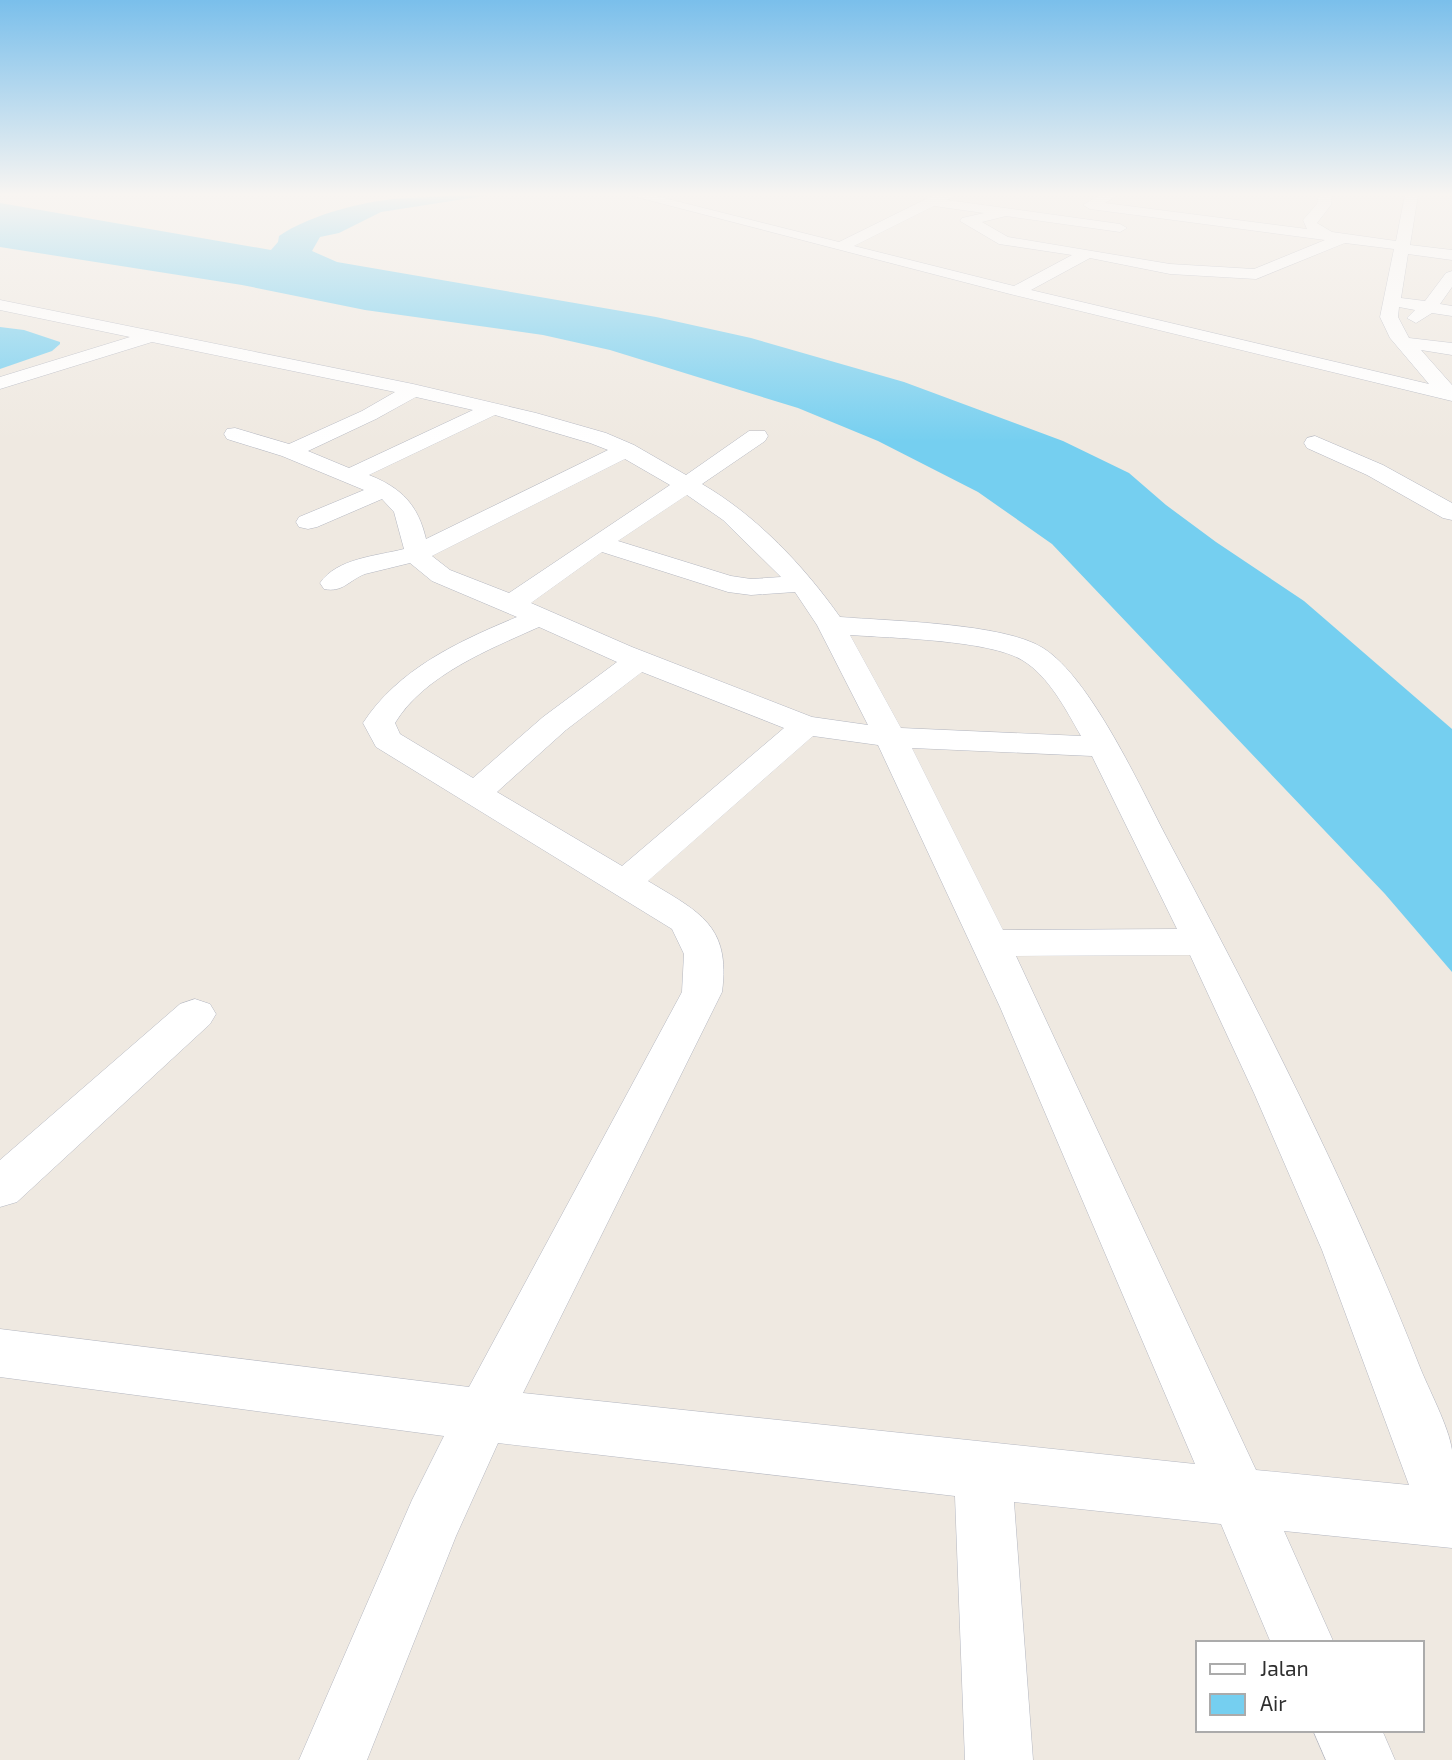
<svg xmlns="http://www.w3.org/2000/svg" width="1452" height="1760" viewBox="0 0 1452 1760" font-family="'Exo 2',sans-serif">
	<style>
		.water { fill: #75cff0 }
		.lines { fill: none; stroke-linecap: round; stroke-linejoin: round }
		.minor-casing { stroke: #b4b7c1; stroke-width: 1 }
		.minor { fill: #fff; fill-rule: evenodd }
	</style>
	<rect width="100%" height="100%" fill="#efe9e1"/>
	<!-- water -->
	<g class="water">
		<path d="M 452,195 L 490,195 L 381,212 L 339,233 L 320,237 L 312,251 L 337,262 L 656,317 L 751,338 L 904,382 L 1063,441 L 1129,473 L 1166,505 L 1216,542 L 1304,601 L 1452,729 L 1452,972 L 1385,894 L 1052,544 L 978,492 L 878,441 L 798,408 L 610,350 L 543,335 L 365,310 L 242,285 L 0,247 L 0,203 L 271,250 L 278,242 L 279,236 C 311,214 370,199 409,198 C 423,197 437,197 452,195 Z"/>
		<path d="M 0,327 L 24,330 L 60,342 L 60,344 L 52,351 L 0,369 Z"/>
	</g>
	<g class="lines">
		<defs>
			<g id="minor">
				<path d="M 629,195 L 652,195 L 839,242 L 926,199 L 936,195 L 953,195 L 947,200 L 1120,224 L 1127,228 L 1120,232 L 1006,216 L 982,222 L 1008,237 L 1170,264 L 1254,269 L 1325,240 L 1090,209 L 1083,205 L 1100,195 L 1118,195 L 1105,203 L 1307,229 L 1303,220 L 1317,204 L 1319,195 L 1332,195 L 1331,205 L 1317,223 L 1332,232 L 1396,241 L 1405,195 L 1418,195 L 1410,245 L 1452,250 L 1452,260 L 1408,254 L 1401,298 L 1425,301 L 1446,273 L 1452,271 L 1452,287 L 1440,304 L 1452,306 L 1452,316 L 1432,313 L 1416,323 L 1407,318 L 1415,310 L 1399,307 L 1398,317 L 1409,338 L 1452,343 L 1452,355 L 1421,350 L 1452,385 L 1452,401 L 1010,294 ZM 934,206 L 984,213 L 962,218 L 960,221 L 999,244 L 1072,255 L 1014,286 L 854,246 ZM 1345,243 L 1394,249 L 1380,317 L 1390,338 L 1429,384 L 1031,290 L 1090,258 L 1170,274 L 1256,279 Z"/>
				<path d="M 0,300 L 413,384 L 536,413 L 606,433 L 634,445 L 686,475 L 749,431 L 765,431 L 768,436 L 765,441 L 702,484 C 757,516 804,566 840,617 C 889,621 1004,623 1043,648 C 1091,678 1141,789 1168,840 C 1259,1011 1348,1184 1419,1365 C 1428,1388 1449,1427 1452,1450 C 1452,1481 1452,1516 1452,1548 L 1284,1531 L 1334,1643 L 1271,1643 L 1221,1524 L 1014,1502 L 1033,1760 L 965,1760 L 955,1496 L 498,1443 L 456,1536 L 367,1760 L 299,1760 L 412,1500 L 444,1436 L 0,1377 L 0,1329 L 469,1387 L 682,992 L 684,954 L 672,929 L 376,747 L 363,723 C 398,669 459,641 517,617 L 432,581 L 410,563 C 395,567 380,570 365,574 C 349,580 343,593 324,589 L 320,583 C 337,558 377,556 404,549 L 394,512 L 382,499 L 317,527 L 308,529 L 299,527 L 296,522 L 299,517 L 364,490 L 282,456 L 227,439 L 224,434 L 227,429 L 235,428 L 289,444 L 362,411 L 395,392 L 152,342 L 0,389 L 0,377 L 130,337 L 0,310 ZM 416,397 L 473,410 L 349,468 L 308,451 L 376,419 ZM 495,415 L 590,443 L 608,450 L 426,539 C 418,505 402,488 369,475 ZM 625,459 L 670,485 L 509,593 L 450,570 L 432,556 ZM 687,495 L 723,520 L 781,577 L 751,579 L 731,576 L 618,541 ZM 602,552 L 728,592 L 751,595 L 795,592 L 817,625 L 868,725 L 812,717 L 632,647 L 531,603 ZM 539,627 L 617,662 L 543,717 L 473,778 L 400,734 L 395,723 C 424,675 490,649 539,627 ZM 850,635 C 891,638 989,640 1022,660 C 1049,676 1066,710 1081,736 L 901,728 ZM 642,672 L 784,728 L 622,866 L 497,792 L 566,730 ZM 813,736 L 878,745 L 1000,1007 L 1195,1464 L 523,1393 L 722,992 C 731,925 699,912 648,881 ZM 912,748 L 1092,756 L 1177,929 L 1003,930 ZM 1190,955 L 1254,1093 L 1322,1250 L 1409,1485 L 1256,1470 L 1016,956 Z"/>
				<path d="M 1315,436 L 1383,465 L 1452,503 L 1452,520 L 1443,518 L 1367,475 L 1307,448 L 1304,443 L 1307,438 Z"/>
				<path d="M 195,999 L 210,1004 L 216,1014 L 210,1024 L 17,1202 L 0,1207 L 0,1160 L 180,1004 Z"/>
				<path d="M 1313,1730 L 1382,1730 L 1395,1760 L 1326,1760 Z"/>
			</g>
		</defs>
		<!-- minor casing -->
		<use href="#minor" class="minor-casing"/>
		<!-- minor -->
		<use href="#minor" class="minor"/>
	</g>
	<!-- sky -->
	<linearGradient id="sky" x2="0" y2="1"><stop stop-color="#7abfeb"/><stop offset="0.44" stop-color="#f8f5f2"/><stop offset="1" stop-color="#f8f5f2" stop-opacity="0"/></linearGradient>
	<rect width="1452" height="442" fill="url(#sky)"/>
	<!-- legend -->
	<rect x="1196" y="1641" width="228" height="91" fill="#ffffff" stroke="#ababab" stroke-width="2"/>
	<rect x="1210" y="1664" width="35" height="10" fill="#ffffff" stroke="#ababab" stroke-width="2"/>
	<text x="1260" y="1676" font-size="21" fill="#2e2e2e">Jalan</text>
	<rect x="1210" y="1694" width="35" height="21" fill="#75cff0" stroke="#ababab" stroke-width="2"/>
	<text x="1260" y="1711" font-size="21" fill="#2e2e2e">Air</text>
</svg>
